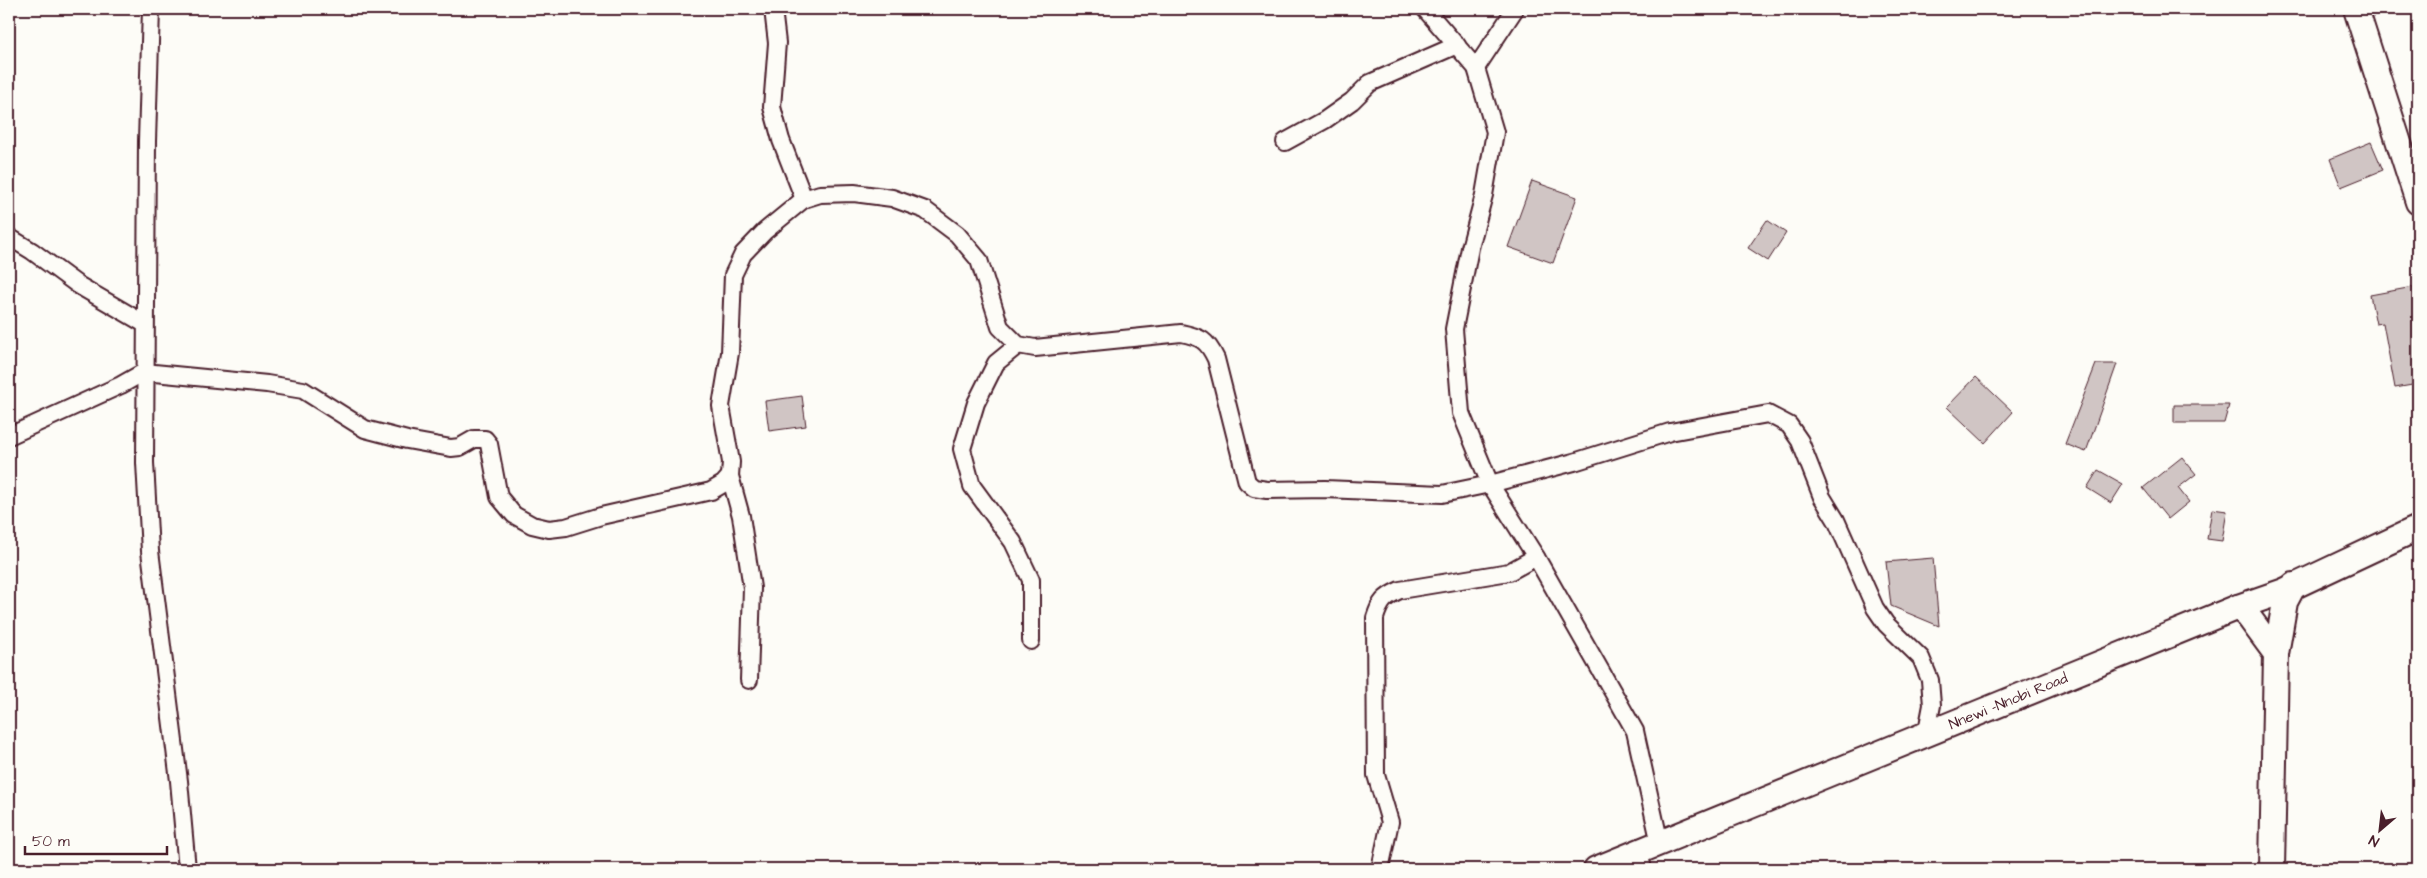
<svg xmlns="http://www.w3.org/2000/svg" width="2427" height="878" viewBox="0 0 2427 878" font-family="'Architects Daughter',sans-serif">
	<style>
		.building { fill: #d0c5c4; stroke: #4a1f2b }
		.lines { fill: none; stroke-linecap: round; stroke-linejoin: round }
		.street-casing { stroke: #4a1f2b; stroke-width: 20 }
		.secondary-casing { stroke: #4a1f2b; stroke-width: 28 }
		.street { stroke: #fdfcf7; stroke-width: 16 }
		.secondary { stroke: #fdfcf7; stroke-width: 24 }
		.labels { text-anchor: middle; stroke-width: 4; stroke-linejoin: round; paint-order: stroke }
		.street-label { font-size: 15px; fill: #4a1f2b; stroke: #fdfcf7 }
	</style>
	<rect width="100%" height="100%" fill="#fdfcf7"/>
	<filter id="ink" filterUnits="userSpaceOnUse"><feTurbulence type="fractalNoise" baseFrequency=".02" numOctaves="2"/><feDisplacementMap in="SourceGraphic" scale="10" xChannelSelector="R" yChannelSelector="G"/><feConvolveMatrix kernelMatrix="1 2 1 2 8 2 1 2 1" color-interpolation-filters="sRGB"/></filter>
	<g filter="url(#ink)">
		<!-- building -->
		<g class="building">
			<path d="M 2371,142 L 2383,170 L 2341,187 L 2330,159 Z"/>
			<path d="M 1532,181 L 1577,197 L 1553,263 L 1508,247 Z"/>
			<path d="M 1767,220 L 1786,233 L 1768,261 L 1748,248 Z"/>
			<path d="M 2413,287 L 2418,316 L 2413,317 L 2418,344 L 2418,384 L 2395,388 L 2383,323 L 2376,324 L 2370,295 Z"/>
			<path d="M 2096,364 L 2117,364 L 2086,452 L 2065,444 Z"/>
			<path d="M 1976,377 L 2013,412 L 1985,443 L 1947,407 Z"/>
			<path d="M 802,396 L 806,426 L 769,431 L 765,401 Z"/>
			<path d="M 2174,405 L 2229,405 L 2224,423 L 2174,423 Z"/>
			<path d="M 2182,457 L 2196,474 L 2178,488 L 2189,502 L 2168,519 L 2143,488 Z"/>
			<path d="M 2098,470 L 2123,484 L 2111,503 L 2087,488 Z"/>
			<path d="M 2212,509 L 2227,511 L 2222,541 L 2207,539 Z"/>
			<path d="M 1933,558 L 1939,626 L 1891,606 L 1886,562 Z"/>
		</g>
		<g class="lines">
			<defs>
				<g id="street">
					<path d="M 151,9 L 147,141 L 145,463 L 150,551 L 179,781 L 187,869"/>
					<path d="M 773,9 L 777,43 L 772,107 L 781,140 L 804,199"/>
					<path d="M 1425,9 L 1476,68 L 1495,132 L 1484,195 L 1470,248 L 1454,329 L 1461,413 L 1490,484 L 1536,557 L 1635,731 L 1660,844"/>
					<path d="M 1476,68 L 1515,9"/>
					<path d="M 1285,142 L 1325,120 L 1352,101 L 1370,83 L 1457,45"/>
					<path d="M 9,237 L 32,251 L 78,285 L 145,324"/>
					<path d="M 1018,345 L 996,363 L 976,403 L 962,449 L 972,486 L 1013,542 L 1031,580 L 1031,641"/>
					<path d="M 9,436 L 121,385 L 144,372 L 267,384 L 303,390 L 365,429 L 407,440 L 451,448 L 460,447 L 474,439 L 485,439 L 489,444 L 499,497 L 514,515 L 532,525 L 549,529 L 566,527 L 601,516 L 711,491 L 723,484 L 730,476"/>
					<path d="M 749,680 L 752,588 L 741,516 L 730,476 L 731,462 L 721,406 L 730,353 L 733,275 L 743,254 L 765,231 L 804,199 L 820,194 L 854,193 L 892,198 L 925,210 L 957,234 L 979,260 L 1000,327 L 1018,345 L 1035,348 L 1181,333 C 1201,337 1207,340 1216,359 L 1247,482 L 1254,488 L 1267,490 L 1325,489 L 1442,494 L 1490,484 L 1574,462 L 1670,432 L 1768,414 L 1789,425 L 1800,441 L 1822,497 L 1836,520 L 1875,608 L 1886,624 L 1921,658 L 1930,680 L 1932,705 L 1926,736"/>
					<path d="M 1639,852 L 1643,869"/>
					<path d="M 1380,869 L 1390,822 L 1376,775 L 1375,618 C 1380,602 1384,597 1400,590 L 1509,572 L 1536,557"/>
				</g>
				<g id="secondary">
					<path d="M 2356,9 L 2418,202"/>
					<path d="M 2238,607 L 2248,616 L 2276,654"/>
					<path id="s1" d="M 1596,869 L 2238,607 L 2284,591 L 2418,528"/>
					<path d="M 2272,869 L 2276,654 L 2285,602 L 2294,585"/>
				</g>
			</defs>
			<!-- street casing -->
			<use href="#street" class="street-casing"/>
			<!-- secondary casing -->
			<use href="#secondary" class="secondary-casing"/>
			<!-- street -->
			<use href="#street" class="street"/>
			<!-- secondary -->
			<use href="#secondary" class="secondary"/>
		</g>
	</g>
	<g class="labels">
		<!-- street labels -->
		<g class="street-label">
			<text dy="5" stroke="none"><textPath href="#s1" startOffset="445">Nnewi -Nnobi Road</textPath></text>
		</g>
	</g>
	<!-- margin -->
	<rect width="2427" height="878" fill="none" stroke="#fdfcf7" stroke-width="30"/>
	<rect x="15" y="15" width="2397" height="848" fill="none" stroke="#4a1f2b" stroke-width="2" filter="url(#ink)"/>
	<!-- north arrow -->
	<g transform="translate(2380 830) rotate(208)" stroke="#fdfcf7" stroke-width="4" paint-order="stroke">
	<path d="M0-4L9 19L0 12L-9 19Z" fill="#4a1f2b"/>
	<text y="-8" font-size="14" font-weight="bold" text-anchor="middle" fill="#4a1f2b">N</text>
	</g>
	<!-- scale -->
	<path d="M25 846v8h142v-8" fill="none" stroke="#4a1f2b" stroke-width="2.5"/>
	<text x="32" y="846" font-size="15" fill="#4a1f2b" stroke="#fdfcf7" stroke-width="4" paint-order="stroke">50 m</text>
</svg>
